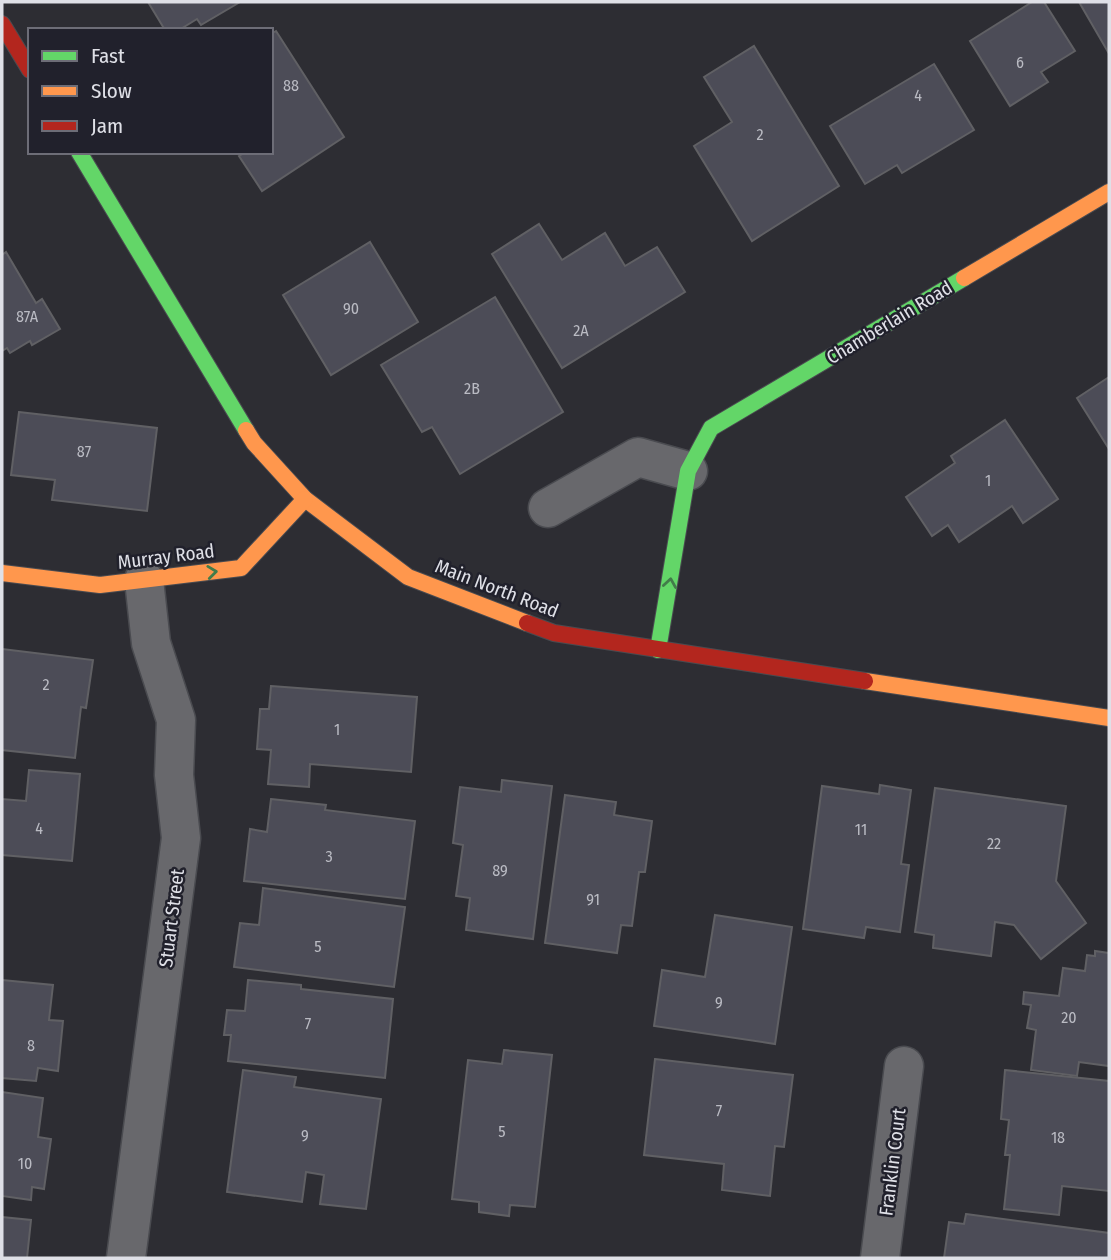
<svg xmlns="http://www.w3.org/2000/svg" width="1111" height="1260" viewBox="0 0 1111 1260" font-family="'Fira Sans Condensed',sans-serif">
	<style>
		.building { fill: #4c4c57; stroke: #606064; stroke-width: 2 }
		.lines { fill: none; stroke-linecap: round; stroke-linejoin: round }
		.street-casing { stroke: #4a4b50; stroke-width: 41 }
		.fast-casing { stroke: #4a4b50; stroke-width: 18 }
		.slow-casing { stroke: #4a4b50; stroke-width: 18 }
		.jam-casing { stroke: #4a4b50; stroke-width: 18 }
		.street { stroke: #68686c; stroke-width: 38 }
		.fast { stroke: #63d668; stroke-width: 16 }
		.slow { stroke: #ff974d; stroke-width: 16 }
		.jam { stroke: #b3261e; stroke-width: 16 }
		.oneway { stroke: #427c4a }
		.labels { text-anchor: middle; stroke-width: 5; stroke-linejoin: round; paint-order: stroke }
		.number-label { font-size: 16px; fill: #babbc3 }
		.street-label { font-size: 19px; fill: #dfe0e7; stroke: #21212c }
	</style>
	<rect width="100%" height="100%" fill="#2d2d33"/>
	<!-- building -->
	<g class="building">
		<path d="M 148,2 L 240,2 L 201,25 L 197,19 L 179,30 L 165,30 Z"/>
		<path d="M 1032,2 L 1044,2 L 1075,51 L 1041,72 L 1048,82 L 1010,106 L 970,41 Z"/>
		<path d="M 1079,2 L 1109,2 L 1108,52 Z"/>
		<path d="M 276,31 L 344,137 L 262,191 L 239,156 L 246,152 L 271,152 L 271,34 Z"/>
		<path d="M 754,46 L 839,186 L 752,241 L 694,146 L 732,122 L 704,77 Z"/>
		<path d="M 934,64 L 974,130 L 902,173 L 897,165 L 865,184 L 830,126 Z"/>
		<path d="M 539,224 L 562,260 L 605,233 L 625,266 L 657,247 L 685,292 L 562,368 L 492,254 Z"/>
		<path d="M 370,242 L 418,322 L 331,375 L 283,295 Z"/>
		<path d="M 6,252 L 36,303 L 42,299 L 60,329 L 32,345 L 30,341 L 10,353 L 7,348 L 2,351 L 2,255 Z"/>
		<path d="M 495,297 L 563,412 L 460,474 L 432,427 L 422,432 L 381,365 Z"/>
		<path d="M 1109,377 L 1109,449 L 1077,398 Z"/>
		<path d="M 19,412 L 157,428 L 147,511 L 52,500 L 55,480 L 11,475 Z"/>
		<path d="M 1005,420 L 1058,499 L 1023,523 L 1012,506 L 959,542 L 948,525 L 932,536 L 906,497 L 955,463 L 951,456 Z"/>
		<path d="M 2,649 L 93,660 L 86,708 L 81,707 L 75,758 L 2,750 Z"/>
		<path d="M 271,686 L 417,697 L 411,772 L 310,764 L 309,787 L 268,784 L 271,750 L 257,749 L 260,709 L 269,709 Z"/>
		<path d="M 29,770 L 80,774 L 72,861 L 2,855 L 2,799 L 26,801 Z"/>
		<path d="M 502,780 L 552,786 L 533,939 L 466,930 L 470,898 L 456,896 L 463,845 L 453,843 L 460,787 L 501,792 Z"/>
		<path d="M 880,785 L 911,790 L 901,864 L 909,865 L 900,932 L 866,927 L 864,938 L 803,929 L 822,786 L 879,794 Z"/>
		<path d="M 935,788 L 1066,806 L 1056,881 L 1086,923 L 1041,959 L 1014,925 L 995,922 L 991,956 L 933,948 L 934,935 L 915,932 Z"/>
		<path d="M 565,795 L 616,802 L 614,815 L 652,821 L 645,872 L 639,872 L 632,926 L 621,925 L 617,953 L 545,943 Z"/>
		<path d="M 271,799 L 326,805 L 325,810 L 415,821 L 405,899 L 244,881 L 250,829 L 267,832 Z"/>
		<path d="M 263,888 L 405,907 L 394,987 L 234,967 L 240,923 L 259,925 Z"/>
		<path d="M 715,915 L 792,927 L 775,1044 L 654,1026 L 662,970 L 705,977 Z"/>
		<path d="M 1109,949 L 1109,1066 L 1079,1062 L 1077,1076 L 1031,1070 L 1036,1030 L 1027,1028 L 1031,1005 L 1023,1004 L 1024,992 L 1059,996 L 1063,968 L 1085,971 L 1087,955 L 1095,956 L 1095,951 L 1109,953 Z"/>
		<path d="M 2,980 L 53,985 L 49,1020 L 63,1021 L 58,1071 L 38,1068 L 36,1081 L 2,1078 Z"/>
		<path d="M 248,980 L 301,985 L 301,989 L 393,999 L 385,1078 L 228,1061 L 231,1035 L 224,1035 L 227,1010 L 245,1011 Z"/>
		<path d="M 504,1050 L 552,1055 L 535,1207 L 510,1205 L 509,1216 L 479,1212 L 479,1202 L 452,1199 L 468,1060 L 502,1064 Z"/>
		<path d="M 655,1059 L 793,1075 L 784,1147 L 775,1146 L 770,1196 L 722,1190 L 724,1164 L 644,1155 Z"/>
		<path d="M 243,1070 L 296,1077 L 294,1087 L 381,1099 L 366,1209 L 320,1204 L 324,1175 L 306,1172 L 302,1202 L 227,1192 Z"/>
		<path d="M 1005,1070 L 1109,1081 L 1109,1191 L 1062,1186 L 1059,1215 L 1004,1209 L 1010,1155 L 1005,1155 L 1009,1120 L 1001,1119 Z"/>
		<path d="M 2,1092 L 43,1098 L 38,1137 L 51,1139 L 44,1189 L 32,1187 L 31,1200 L 2,1196 Z"/>
		<path d="M 966,1214 L 1109,1233 L 1109,1258 L 944,1258 L 949,1222 L 964,1224 Z"/>
		<path d="M 2,1217 L 31,1220 L 27,1258 L 2,1258 Z"/>
	</g>
	<g class="lines">
		<defs>
			<g id="street">
				<path d="M 548,508 L 638,457 L 688,471"/>
				<path d="M 126,1258 L 181,838 L 174,775 L 176,720 L 151,643 L 144,580"/>
				<path d="M 880,1258 L 904,1066"/>
			</g>
			<g id="fast">
				<path d="M 79,152 L 246,430"/>
				<path d="M 658,650 L 688,471 L 711,428 L 964,278"/>
			</g>
			<g id="slow">
				<path d="M 964,278 L 1109,192"/>
				<path d="M 246,430 L 254,443 L 305,499 L 408,577 L 527,623"/>
				<path d="M 2,573 L 100,585 L 241,568 L 305,499"/>
				<path d="M 865,681 L 1109,718"/>
			</g>
			<g id="jam">
				<path d="M 2,24 L 30,70"/>
				<path d="M 527,623 L 554,633 L 865,681"/>
			</g>
		</defs>
		<!-- street casing -->
		<use href="#street" class="street-casing"/>
		<!-- fast casing -->
		<use href="#fast" class="fast-casing"/>
		<!-- slow casing -->
		<use href="#slow" class="slow-casing"/>
		<!-- jam casing -->
		<use href="#jam" class="jam-casing"/>
		<!-- street -->
		<use href="#street" class="street"/>
		<!-- fast -->
		<use href="#fast" class="fast"/>
		<!-- slow -->
		<use href="#slow" class="slow"/>
		<!-- jam -->
		<use href="#jam" class="jam"/>
	</g>
	<!-- one-way arrows -->
	<defs><path id="oneway-chevron" d="M-2-3.5L2.5 0L-2 3.5" fill="none" stroke-width="1.6" stroke-linecap="round" stroke-linejoin="round" transform="scale(1.75)"/></defs>
	<g class="oneway">
		<use href="#oneway-chevron" transform="translate(212 572) rotate(-7)"/>
		<use href="#oneway-chevron" transform="translate(670 583) rotate(-81)"/>
	</g>
	<g class="labels">
		<!-- number labels -->
		<g class="number-label">
			<text x="1020" y="68">6</text>
			<text x="291" y="91">88</text>
			<text x="918" y="101">4</text>
			<text x="760" y="140">2</text>
			<text x="351" y="314">90</text>
			<text x="27" y="322">87A</text>
			<text x="581" y="336">2A</text>
			<text x="472" y="394">2B</text>
			<text x="84" y="457">87</text>
			<text x="988" y="486">1</text>
			<text x="46" y="690">2</text>
			<text x="337" y="735">1</text>
			<text x="39" y="834">4</text>
			<text x="861" y="835">11</text>
			<text x="994" y="849">22</text>
			<text x="329" y="862">3</text>
			<text x="500" y="876">89</text>
			<text x="593" y="905">91</text>
			<text x="318" y="952">5</text>
			<text x="719" y="1008">9</text>
			<text x="1069" y="1023">20</text>
			<text x="308" y="1029">7</text>
			<text x="31" y="1051">8</text>
			<text x="719" y="1116">7</text>
			<text x="502" y="1137">5</text>
			<text x="305" y="1141">9</text>
			<text x="1058" y="1143">18</text>
			<text x="25" y="1169">10</text>
		</g>
		<!-- street labels -->
		<g class="street-label">
			<text transform="translate(889 322) rotate(-31)" y="7">Chamberlain Road</text>
			<text transform="translate(166 556) rotate(-7)" y="7">Murray Road</text>
			<text transform="translate(497 588) rotate(21)" y="7">Main North Road</text>
			<text transform="translate(171 918) rotate(-83)" y="7">Stuart Street</text>
			<text transform="translate(892 1162) rotate(-83)" y="7">Franklin Court</text>
		</g>
	</g>
	<!-- border -->
	<rect width="1111" height="1260" fill="none" stroke="#dfe0e7" stroke-width="7"/>
	<!-- legend -->
	<rect x="28" y="28" width="245" height="126" fill="#21212c" stroke="#6d6d77" stroke-width="2"/>
	<rect x="42" y="51" width="35" height="10" fill="#63d668" stroke="#6d6d77" stroke-width="2"/>
	<text x="91" y="63" font-size="21" fill="#dfe0e7">Fast</text>
	<rect x="42" y="86" width="35" height="10" fill="#ff974d" stroke="#6d6d77" stroke-width="2"/>
	<text x="91" y="98" font-size="21" fill="#dfe0e7">Slow</text>
	<rect x="42" y="121" width="35" height="10" fill="#b3261e" stroke="#6d6d77" stroke-width="2"/>
	<text x="91" y="133" font-size="21" fill="#dfe0e7">Jam</text>
</svg>
